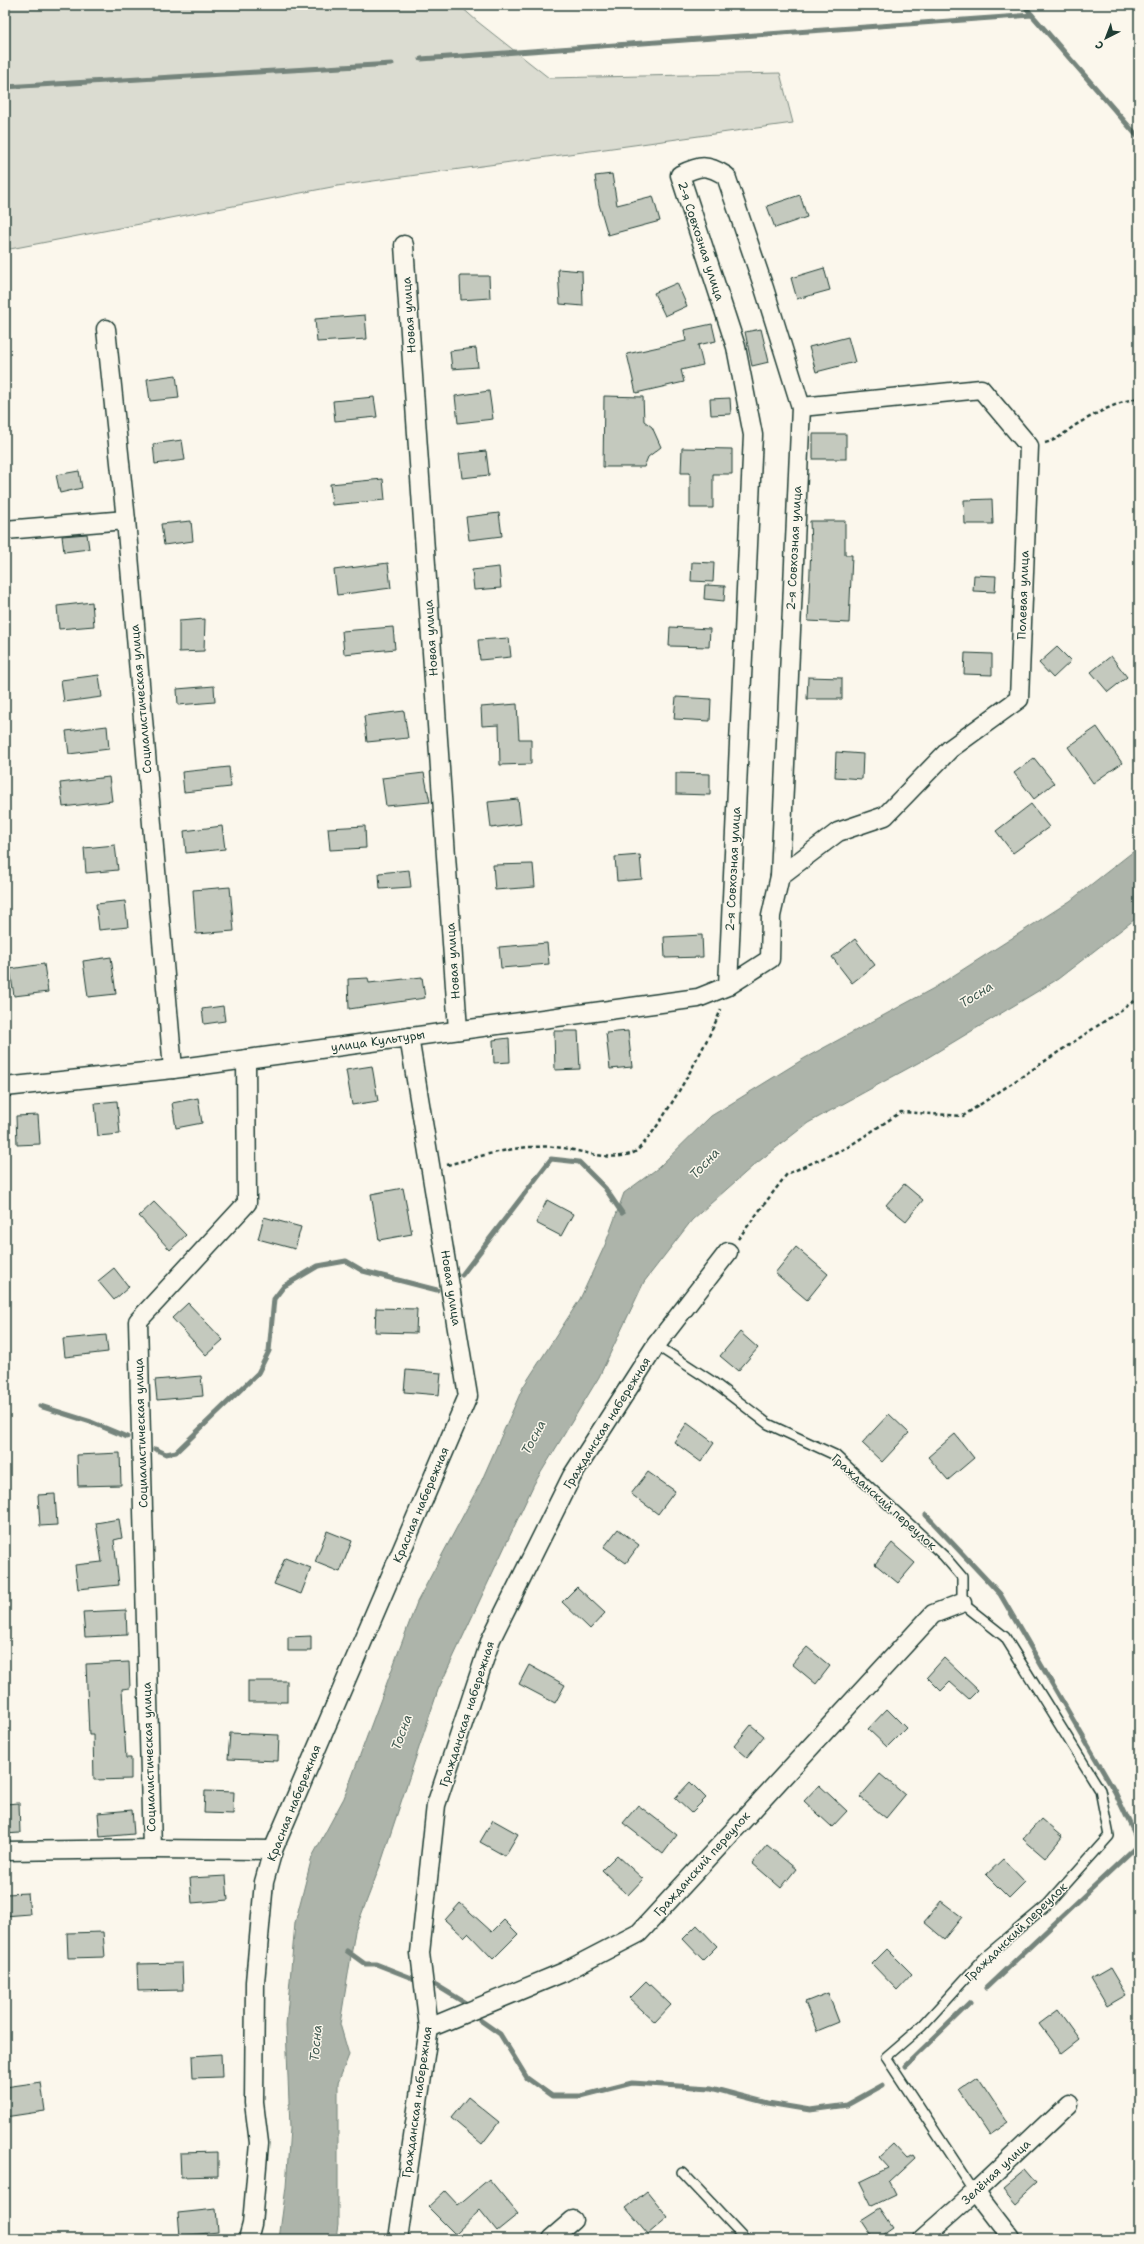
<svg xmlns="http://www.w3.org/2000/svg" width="1144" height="2244" viewBox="0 0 1144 2244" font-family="'Shantell Sans',sans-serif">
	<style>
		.green { fill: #dbdcd1; stroke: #7d8c82 }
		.water { fill: #adb4aa; stroke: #74847b }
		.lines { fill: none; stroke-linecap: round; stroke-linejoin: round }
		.stream { stroke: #74847b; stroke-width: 5 }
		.building { fill: #c4c9be; stroke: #1f3d34 }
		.service-casing { stroke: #1f3d34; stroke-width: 12 }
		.minor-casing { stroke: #1f3d34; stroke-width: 21 }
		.path { stroke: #1f3d34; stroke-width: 2.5; stroke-dasharray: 4 3; stroke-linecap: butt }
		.service { stroke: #fbf7ec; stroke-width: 9 }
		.minor { stroke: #fbf7ec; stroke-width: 18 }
		.labels { text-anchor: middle; stroke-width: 3; stroke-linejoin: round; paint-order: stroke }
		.street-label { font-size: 12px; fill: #1f3d34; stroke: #fbf7ec }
		.water-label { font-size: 13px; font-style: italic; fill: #425b52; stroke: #fbf7ec }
	</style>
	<rect width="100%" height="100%" fill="#fbf7ec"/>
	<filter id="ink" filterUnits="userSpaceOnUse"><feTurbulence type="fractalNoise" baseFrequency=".025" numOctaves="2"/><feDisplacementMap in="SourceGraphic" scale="8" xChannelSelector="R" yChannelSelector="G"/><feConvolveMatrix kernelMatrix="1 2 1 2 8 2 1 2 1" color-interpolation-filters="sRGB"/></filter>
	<g filter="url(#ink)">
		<!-- green -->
		<path class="green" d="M 5,5 L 459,5 L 478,22 L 549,78 L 780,73 L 793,123 L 337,186 L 5,250 Z"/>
		<!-- water -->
		<path class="water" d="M 1139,847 L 1139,916 L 1058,979 L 927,1058 L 808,1123 L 753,1166 L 692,1220 L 644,1282 L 599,1377 L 534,1484 L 438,1690 L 380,1866 L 355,1931 L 340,2024 L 349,2055 L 338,2083 L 338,2225 L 336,2239 L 279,2239 L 286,2187 L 290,2128 L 286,2026 L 295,1923 L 312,1857 L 344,1798 L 417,1602 L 481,1482 L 523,1387 L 580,1299 L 605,1245 L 624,1193 L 658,1168 L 711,1116 L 805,1058 L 934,988 L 1070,901 Z"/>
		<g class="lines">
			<!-- stream -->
			<g class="stream">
				<path d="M 1032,15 L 1139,138"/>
				<path d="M 421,59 L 1032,15 L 1024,5"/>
				<path d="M 5,87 L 392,64"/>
				<path d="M 462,1275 L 551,1159 L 579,1162 L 605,1188 L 622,1213"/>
				<path d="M 40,1406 L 91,1422 L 127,1437"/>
				<path d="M 155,1449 L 166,1454 L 176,1452 L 258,1373 L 269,1351 L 274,1299 L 284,1286 L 318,1266 L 346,1261 L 363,1271 L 437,1290"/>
				<path d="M 926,1515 L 1000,1594 L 1115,1792 L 1139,1843"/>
				<path d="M 347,1951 L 365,1964 L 376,1964 L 417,1980"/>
				<path d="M 436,1985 L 467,2004"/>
				<path d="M 986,1988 L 1139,1844"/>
				<path d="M 480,2020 L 500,2034 L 527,2078 L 552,2096 L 581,2096 L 632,2083 L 711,2088 L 768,2103 L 810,2110 L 847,2105 L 883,2085"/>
				<path d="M 905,2066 L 970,2003"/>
			</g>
		</g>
		<!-- building -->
		<g class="building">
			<path d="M 612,174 L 617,205 L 653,196 L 660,221 L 608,235 L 599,204 L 595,176 Z"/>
			<path d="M 800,195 L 807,217 L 775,228 L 767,206 Z"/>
			<path d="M 824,268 L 830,290 L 797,299 L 791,278 Z"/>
			<path d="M 558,269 L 582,271 L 583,306 L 560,304 Z"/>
			<path d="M 460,276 L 489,276 L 490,298 L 461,300 Z"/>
			<path d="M 677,283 L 687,306 L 665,316 L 654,293 Z"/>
			<path d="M 365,315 L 367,339 L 317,342 L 315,319 Z"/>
			<path d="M 712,324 L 716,341 L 698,345 L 703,365 L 681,370 L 684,382 L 636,393 L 627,354 L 686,341 L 684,330 Z"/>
			<path d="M 761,329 L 769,362 L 752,366 L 745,332 Z"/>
			<path d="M 848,337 L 855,362 L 816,372 L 809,347 Z"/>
			<path d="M 476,348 L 478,367 L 452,369 L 450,351 Z"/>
			<path d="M 176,375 L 179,398 L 150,401 L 147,379 Z"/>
			<path d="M 489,391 L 493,419 L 458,423 L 455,396 Z"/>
			<path d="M 604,396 L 643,397 L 644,421 L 652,427 L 661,447 L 648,457 L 644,467 L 603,467 Z"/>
			<path d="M 374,397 L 377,417 L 335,421 L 333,401 Z"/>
			<path d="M 730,398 L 731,414 L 711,415 L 710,399 Z"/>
			<rect x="813" y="434" width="33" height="25"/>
			<path d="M 182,440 L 185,460 L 155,464 L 153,444 Z"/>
			<path d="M 682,448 L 732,449 L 732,474 L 713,474 L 713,508 L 690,508 L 690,473 L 681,473 Z"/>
			<path d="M 486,451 L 489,475 L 462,478 L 459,454 Z"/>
			<path d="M 79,471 L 82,488 L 60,493 L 56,475 Z"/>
			<path d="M 383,479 L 385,500 L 332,505 L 330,484 Z"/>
			<path d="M 992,499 L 993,524 L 965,524 L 964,500 Z"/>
			<path d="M 499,513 L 502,536 L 469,540 L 466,517 Z"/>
			<path d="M 191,521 L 193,541 L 164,545 L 161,524 Z"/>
			<path d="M 810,521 L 845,521 L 845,555 L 852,555 L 849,623 L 808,621 L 811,546 Z"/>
			<path d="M 87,534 L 89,549 L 64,552 L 62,536 Z"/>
			<path d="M 692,562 L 714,563 L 713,582 L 691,581 Z"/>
			<path d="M 388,563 L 391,588 L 337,595 L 334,570 Z"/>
			<path d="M 499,567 L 501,588 L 474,590 L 472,570 Z"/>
			<path d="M 974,575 L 996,576 L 995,592 L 973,591 Z"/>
			<path d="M 705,585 L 725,586 L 724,601 L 704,599 Z"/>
			<path d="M 92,602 L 94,626 L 59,629 L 57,606 Z"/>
			<path d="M 205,619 L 204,651 L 179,652 L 179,621 Z"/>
			<path d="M 393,627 L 395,649 L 344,654 L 342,631 Z"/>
			<path d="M 670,627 L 710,629 L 709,647 L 669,646 Z"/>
			<path d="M 509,638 L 511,657 L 480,660 L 478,640 Z"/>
			<path d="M 1057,647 L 1071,661 L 1053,678 L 1039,663 Z"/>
			<path d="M 965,653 L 992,654 L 992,675 L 964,674 Z"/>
			<path d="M 1111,656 L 1127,677 L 1108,692 L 1091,672 Z"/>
			<path d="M 99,675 L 102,697 L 64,702 L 61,680 Z"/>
			<path d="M 808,677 L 842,678 L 842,699 L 807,699 Z"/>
			<path d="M 214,686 L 215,702 L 178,705 L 177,689 Z"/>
			<path d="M 676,697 L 711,699 L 710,721 L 674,719 Z"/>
			<path d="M 517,704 L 519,739 L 531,739 L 531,764 L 500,765 L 499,725 L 482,726 L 481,707 Z"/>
			<path d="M 404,711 L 408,738 L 367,742 L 364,716 Z"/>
			<path d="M 107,726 L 109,749 L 69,754 L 66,731 Z"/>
			<path d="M 1097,727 L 1122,763 L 1093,783 L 1068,747 Z"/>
			<path d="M 836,752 L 863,754 L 862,779 L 835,777 Z"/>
			<path d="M 1034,758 L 1054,783 L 1034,799 L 1014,773 Z"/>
			<path d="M 229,767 L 231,787 L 184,792 L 182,772 Z"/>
			<path d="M 424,773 L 430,802 L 386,806 L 382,778 Z"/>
			<path d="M 676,773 L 710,774 L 710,795 L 676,794 Z"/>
			<path d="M 109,777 L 112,801 L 63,807 L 60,783 Z"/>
			<path d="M 518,799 L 521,824 L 491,828 L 488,802 Z"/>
			<path d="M 1031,804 L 1049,827 L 1013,853 L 996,831 Z"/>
			<path d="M 222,826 L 225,849 L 186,853 L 184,831 Z"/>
			<path d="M 365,826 L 366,848 L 330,850 L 328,828 Z"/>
			<path d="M 115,845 L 118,870 L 86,873 L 84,848 Z"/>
			<path d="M 640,855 L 642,879 L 617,881 L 615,857 Z"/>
			<path d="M 533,864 L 535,887 L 495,890 L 493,865 Z"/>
			<path d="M 409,870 L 411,887 L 380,889 L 379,873 Z"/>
			<path d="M 230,887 L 234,931 L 196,934 L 193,890 Z"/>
			<path d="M 125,901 L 128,927 L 99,930 L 96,904 Z"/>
			<path d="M 702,935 L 703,957 L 665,958 L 664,937 Z"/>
			<path d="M 855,939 L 875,965 L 852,983 L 832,957 Z"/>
			<path d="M 547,943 L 549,964 L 501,968 L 499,947 Z"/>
			<path d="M 111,957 L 116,994 L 88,997 L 83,961 Z"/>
			<path d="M 44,964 L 48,992 L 14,996 L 10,969 Z"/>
			<path d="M 422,977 L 425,998 L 349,1009 L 348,979 L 368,978 L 369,983 Z"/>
			<path d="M 223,1006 L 225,1021 L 204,1024 L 202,1009 Z"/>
			<path d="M 554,1031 L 578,1031 L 580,1069 L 555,1070 Z"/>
			<path d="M 628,1031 L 632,1067 L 610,1069 L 606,1033 Z"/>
			<path d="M 509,1038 L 510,1062 L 494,1063 L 493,1040 Z"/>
			<path d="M 372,1066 L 378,1101 L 352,1105 L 346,1070 Z"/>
			<path d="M 198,1098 L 202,1123 L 176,1128 L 172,1103 Z"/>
			<path d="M 117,1101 L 120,1134 L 98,1136 L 95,1103 Z"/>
			<path d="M 38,1115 L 40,1144 L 17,1145 L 16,1116 Z"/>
			<path d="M 904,1184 L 923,1200 L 906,1221 L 886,1205 Z"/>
			<path d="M 403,1188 L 412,1234 L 379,1240 L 371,1194 Z"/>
			<path d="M 547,1200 L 573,1214 L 561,1236 L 536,1223 Z"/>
			<path d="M 154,1202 L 186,1235 L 170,1250 L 139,1216 Z"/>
			<path d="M 264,1217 L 301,1227 L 295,1249 L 258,1239 Z"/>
			<path d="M 796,1247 L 828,1274 L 807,1300 L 775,1273 Z"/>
			<path d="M 114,1268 L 129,1287 L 114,1300 L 98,1281 Z"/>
			<path d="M 188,1303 L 223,1340 L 206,1355 L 172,1318 Z"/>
			<path d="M 376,1308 L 417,1309 L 416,1333 L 375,1332 Z"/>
			<path d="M 740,1332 L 758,1348 L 738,1371 L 720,1356 Z"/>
			<path d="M 106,1335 L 108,1352 L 65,1357 L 63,1339 Z"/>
			<path d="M 406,1370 L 441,1373 L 439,1395 L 404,1392 Z"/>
			<path d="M 201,1376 L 203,1396 L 157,1400 L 155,1380 Z"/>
			<path d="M 889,1414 L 909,1433 L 882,1462 L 862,1443 Z"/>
			<path d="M 687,1423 L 714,1443 L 701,1462 L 674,1442 Z"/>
			<path d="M 955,1434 L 974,1458 L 948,1480 L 928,1457 Z"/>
			<path d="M 120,1453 L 121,1485 L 78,1486 L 77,1455 Z"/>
			<path d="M 648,1472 L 675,1491 L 658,1514 L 631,1494 Z"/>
			<path d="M 55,1494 L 57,1525 L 40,1526 L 38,1495 Z"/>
			<path d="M 119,1519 L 122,1538 L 114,1540 L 119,1585 L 78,1589 L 75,1565 L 102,1562 L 96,1523 Z"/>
			<path d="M 618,1529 L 639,1545 L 626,1563 L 604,1547 Z"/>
			<path d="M 327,1531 L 352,1541 L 340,1572 L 315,1562 Z"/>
			<path d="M 892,1543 L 915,1563 L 898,1583 L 875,1564 Z"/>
			<path d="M 285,1558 L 311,1568 L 301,1594 L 274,1584 Z"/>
			<path d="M 577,1587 L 605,1613 L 590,1629 L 562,1602 Z"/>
			<path d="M 126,1610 L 127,1635 L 85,1637 L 83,1612 Z"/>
			<path d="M 311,1636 L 311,1651 L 288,1651 L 288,1637 Z"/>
			<path d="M 807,1647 L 830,1666 L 816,1684 L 792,1664 Z"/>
			<path d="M 944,1658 L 978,1690 L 969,1699 L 950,1682 L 941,1691 L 927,1677 Z"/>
			<path d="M 129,1662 L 130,1688 L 122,1689 L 126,1758 L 131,1758 L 131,1779 L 94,1780 L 93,1735 L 89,1735 L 86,1664 Z"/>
			<path d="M 529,1665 L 565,1685 L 555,1703 L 519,1684 Z"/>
			<rect x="248" y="1681" width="39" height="21"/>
			<path d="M 887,1709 L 906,1728 L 887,1747 L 868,1729 Z"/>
			<path d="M 751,1725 L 764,1736 L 747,1757 L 734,1746 Z"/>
			<path d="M 230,1733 L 279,1735 L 278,1761 L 228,1759 Z"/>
			<path d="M 880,1774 L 905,1795 L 886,1818 L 860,1797 Z"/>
			<path d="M 690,1782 L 706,1798 L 691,1813 L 675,1798 Z"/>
			<path d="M 819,1785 L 847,1811 L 832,1827 L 804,1801 Z"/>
			<path d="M 205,1791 L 234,1792 L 233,1814 L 204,1813 Z"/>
			<path d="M 19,1803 L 20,1833 L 5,1834 L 5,1804 Z"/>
			<path d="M 638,1805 L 677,1835 L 663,1854 L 623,1823 Z"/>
			<path d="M 132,1810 L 134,1834 L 100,1837 L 98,1813 Z"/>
			<path d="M 1041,1819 L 1062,1837 L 1045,1858 L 1023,1839 Z"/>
			<path d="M 493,1820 L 518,1834 L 505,1856 L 480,1842 Z"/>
			<path d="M 767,1845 L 796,1869 L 781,1888 L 752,1863 Z"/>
			<path d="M 617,1855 L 643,1879 L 628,1895 L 602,1870 Z"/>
			<path d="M 1003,1859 L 1025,1882 L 1009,1898 L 986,1875 Z"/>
			<path d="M 226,1876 L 228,1900 L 192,1903 L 190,1878 Z"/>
			<path d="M 28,1893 L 30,1914 L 5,1916 L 5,1894 Z"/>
			<path d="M 941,1901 L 962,1917 L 944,1939 L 924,1922 Z"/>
			<path d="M 460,1903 L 492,1932 L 504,1920 L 518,1934 L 493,1959 L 468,1933 L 464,1937 L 445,1920 Z"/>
			<path d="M 697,1925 L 717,1946 L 703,1960 L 683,1939 Z"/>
			<path d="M 103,1932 L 105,1957 L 68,1958 L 67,1933 Z"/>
			<path d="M 887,1949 L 912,1974 L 897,1990 L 872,1964 Z"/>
			<path d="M 182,1963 L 183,1990 L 138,1991 L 137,1964 Z"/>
			<path d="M 1110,1968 L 1126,1995 L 1107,2006 L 1091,1979 Z"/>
			<path d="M 646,1981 L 671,2005 L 655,2022 L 629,1998 Z"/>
			<path d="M 828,1993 L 839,2022 L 817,2031 L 805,2002 Z"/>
			<path d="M 1058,2010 L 1079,2039 L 1061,2053 L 1039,2024 Z"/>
			<path d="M 221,2054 L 222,2077 L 193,2078 L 192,2056 Z"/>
			<path d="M 978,2077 L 1008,2122 L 989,2135 L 959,2090 Z"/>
			<path d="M 41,2082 L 45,2111 L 5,2117 L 5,2087 Z"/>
			<path d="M 468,2097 L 499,2122 L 482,2144 L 451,2118 Z"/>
			<path d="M 893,2144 L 907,2159 L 913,2156 L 915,2159 L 889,2183 L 895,2195 L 872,2206 L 860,2182 L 889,2168 L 879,2157 Z"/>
			<path d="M 218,2152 L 218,2176 L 181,2177 L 180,2153 Z"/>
			<path d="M 1026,2170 L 1038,2184 L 1016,2204 L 1003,2189 Z"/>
			<path d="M 489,2179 L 518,2214 L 497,2231 L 480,2210 L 455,2234 L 428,2207 L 445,2191 L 458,2205 Z"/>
			<path d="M 647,2191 L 668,2217 L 648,2234 L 626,2208 Z"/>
			<path d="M 216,2209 L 218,2232 L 180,2236 L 178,2213 Z"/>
			<path d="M 880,2209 L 893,2228 L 877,2239 L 873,2239 L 861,2221 Z"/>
		</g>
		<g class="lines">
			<defs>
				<g id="service">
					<path d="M 656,1345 L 713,1382 L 768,1424 L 835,1455 L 944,1556 L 962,1577 L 962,1603 L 1005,1637 L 1100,1790 L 1109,1836 L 1048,1904 L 986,1956 L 923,2025 L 886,2057 L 975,2192"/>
					<path d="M 682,2172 L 745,2239"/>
				</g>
				<g id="minor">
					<path d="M 404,245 L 458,1030"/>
					<path d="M 106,329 L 126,520 L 173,1069"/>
					<path d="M 5,530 L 126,520"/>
					<path d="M 780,876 L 838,832 L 885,816 L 950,749 L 1019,699 L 1029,446 L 981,389 L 801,407"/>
					<path d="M 5,1087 L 173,1069 L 698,998 L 728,986 L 770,959 L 771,916 L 780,876 L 801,407 L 764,288 L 726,176 C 707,164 700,165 680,175 L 736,347 L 753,435 L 728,986"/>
					<path d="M 152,1849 L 138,1321 L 247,1203 L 246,1059"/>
					<path d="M 5,1851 L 152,1849 L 273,1850"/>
					<path d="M 429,2028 L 564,1972 L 639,1933 L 933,1614 L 962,1603"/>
					<path d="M 975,2192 L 1011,2239"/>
					<path d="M 248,2239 L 252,2224 L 259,2143 L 254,2103 L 255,1982 L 264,1882 L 273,1850 L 468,1396 L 409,1037"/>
					<path d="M 398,2239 L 429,2028 L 420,1953 L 436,1805 L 491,1639 L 572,1476 L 656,1345 L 728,1252"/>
					<path d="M 551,2239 L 573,2220"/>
					<path d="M 922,2239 L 975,2192 L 1068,2104"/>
				</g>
			</defs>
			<!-- service casing -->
			<use href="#service" class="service-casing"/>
			<!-- minor casing -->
			<use href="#minor" class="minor-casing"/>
			<!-- path -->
			<g class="path">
				<path d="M 1045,443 C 1059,440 1067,430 1079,423 C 1097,413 1119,401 1139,398"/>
				<path d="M 447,1165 C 474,1158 503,1149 530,1147 C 538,1147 547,1146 555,1147 C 580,1149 607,1163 633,1153 C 653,1144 713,1033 721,1009"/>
				<path d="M 738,1239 L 787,1174 L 848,1147 L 901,1112 L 963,1116 L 1139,998"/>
			</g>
			<!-- service -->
			<use href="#service" class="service"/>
			<!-- minor -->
			<use href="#minor" class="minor"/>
		</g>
	</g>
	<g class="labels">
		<!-- street labels -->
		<g class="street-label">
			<text transform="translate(701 241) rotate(72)" y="4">2-я Совхозная улица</text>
			<text transform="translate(409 315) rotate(-94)" y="4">Новая улица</text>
			<text transform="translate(794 548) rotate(-87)" y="4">2-я Совхозная улица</text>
			<text transform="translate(1023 595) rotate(-88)" y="4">Полевая улица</text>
			<text transform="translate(431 638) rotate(-94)" y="4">Новая улица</text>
			<text transform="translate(141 699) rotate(-95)" y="4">Социалистическая улица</text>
			<text transform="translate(733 869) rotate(-87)" y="4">2-я Совхозная улица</text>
			<text transform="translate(453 961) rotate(-94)" y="4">Новая улица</text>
			<text transform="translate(378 1041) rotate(-8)" y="4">улица Культуры</text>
			<text transform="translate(451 1288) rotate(81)" y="4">Новая улица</text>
			<text transform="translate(607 1423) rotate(-58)" y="4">Гражданская набережная</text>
			<text transform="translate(141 1433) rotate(-92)" y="4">Социалистическая улица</text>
			<text transform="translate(884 1502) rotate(42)" y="4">Гражданский переулок</text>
			<text transform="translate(421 1505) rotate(-67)" y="4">Красная набережная</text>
			<text transform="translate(467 1714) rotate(-72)" y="4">Гражданская набережная</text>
			<text transform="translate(149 1757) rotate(-92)" y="4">Социалистическая улица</text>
			<text transform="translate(294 1803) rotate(-68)" y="4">Красная набережная</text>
			<text transform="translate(702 1864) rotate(-48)" y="4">Гражданский переулок</text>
			<text transform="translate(1016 1932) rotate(-44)" y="4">Гражданский переулок</text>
			<text transform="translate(417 2102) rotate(-82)" y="4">Гражданская набережная</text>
			<text transform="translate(996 2172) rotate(-43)" y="4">Зелёная улица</text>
		</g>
		<!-- water labels -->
		<g class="water-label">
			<text transform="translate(976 994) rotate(-32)" y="5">Тосна</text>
			<text transform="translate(704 1163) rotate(-47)" y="5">Тосна</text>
			<text transform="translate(533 1437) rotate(-62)" y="5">Тосна</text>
			<text transform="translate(401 1732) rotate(-70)" y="5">Тосна</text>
			<text transform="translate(315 2043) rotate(-85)" y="5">Тосна</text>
		</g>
	</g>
	<!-- margin -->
	<rect width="1144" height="2244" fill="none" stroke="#fbf7ec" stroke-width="20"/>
	<rect x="10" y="10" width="1124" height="2224" fill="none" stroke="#1f3d34" stroke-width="1.5" filter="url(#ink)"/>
	<!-- north arrow -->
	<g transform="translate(1106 38) rotate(222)" stroke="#fbf7ec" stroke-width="3" paint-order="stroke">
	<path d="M0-3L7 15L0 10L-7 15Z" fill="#1f3d34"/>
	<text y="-6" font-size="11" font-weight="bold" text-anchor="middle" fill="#1f3d34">С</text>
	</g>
</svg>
